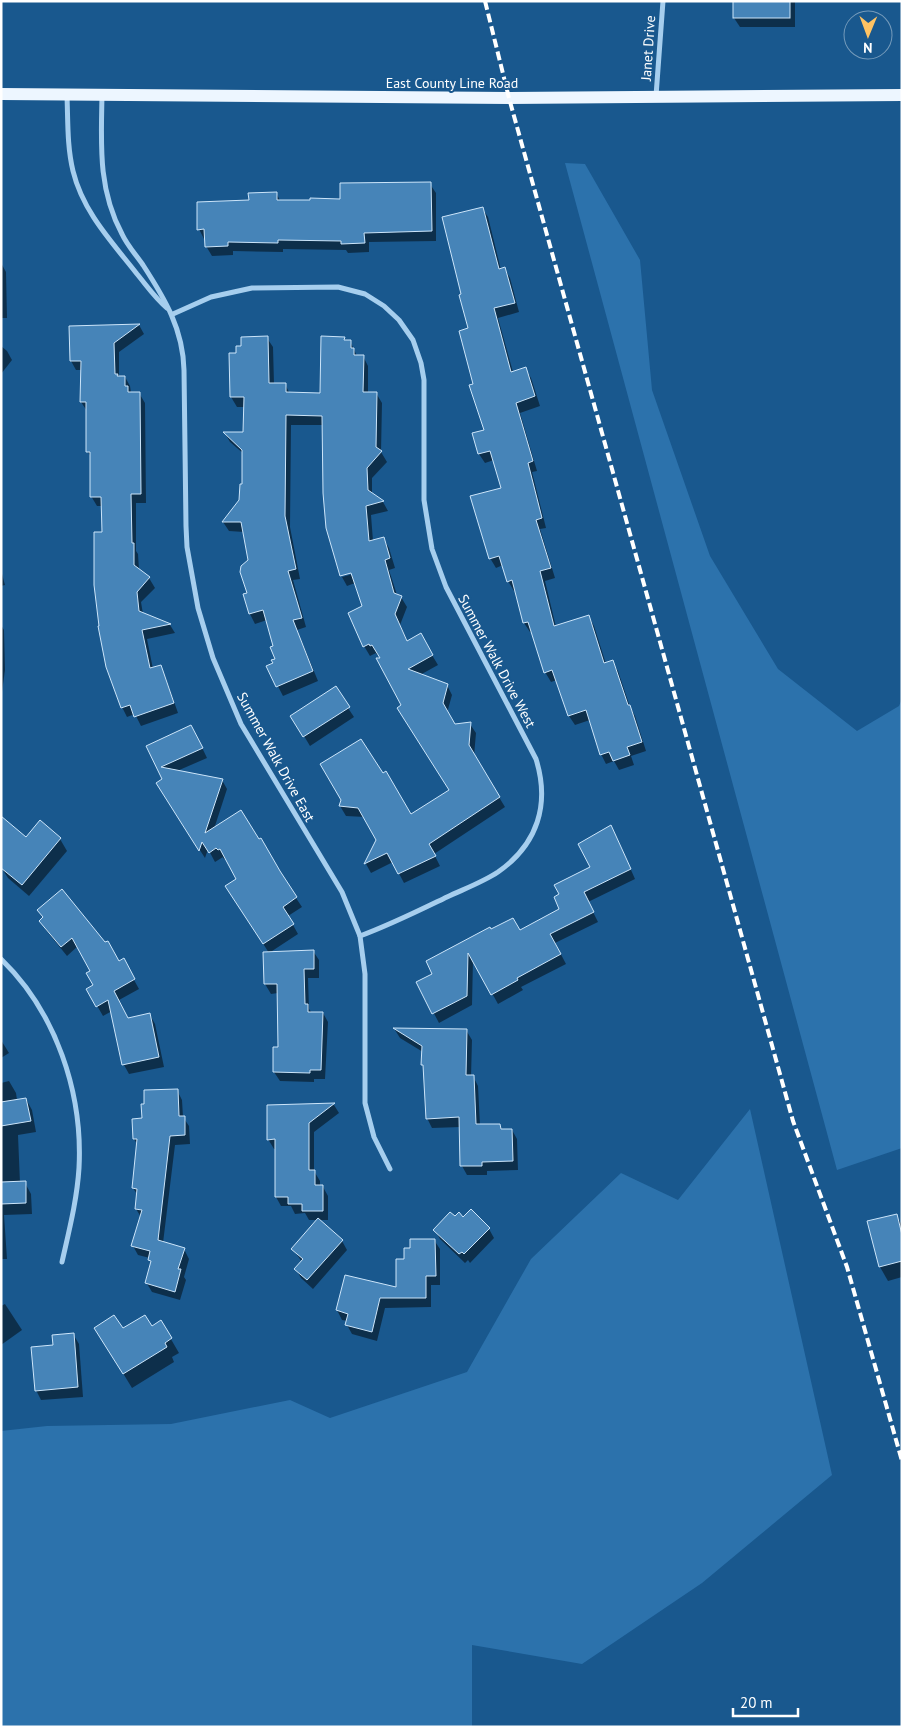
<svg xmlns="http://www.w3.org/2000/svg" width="903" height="1728" viewBox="0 0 903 1728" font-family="'PT Sans',sans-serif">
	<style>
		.green { fill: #2c72ac }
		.shadow { fill: #0007 }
		.building { fill: #4684b8; stroke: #cce5fa }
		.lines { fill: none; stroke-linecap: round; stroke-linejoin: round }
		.street { stroke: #a6ceee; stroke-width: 5 }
		.primary { stroke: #edf6ff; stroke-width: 12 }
		.rail { stroke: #fff; stroke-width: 4; stroke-dasharray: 9 4; stroke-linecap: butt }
		.labels { text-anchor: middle; stroke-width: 4; stroke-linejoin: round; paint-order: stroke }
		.street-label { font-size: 14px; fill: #fff; stroke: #19588e }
	</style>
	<rect width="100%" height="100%" fill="#19588e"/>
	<!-- green -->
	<g class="green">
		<path d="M 565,163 L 585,164 L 640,260 L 652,390 L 710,556 L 778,669 L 857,731 L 899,706 L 902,699 L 902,1148 L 837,1170 Z"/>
		<path d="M 750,1109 L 832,1475 L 702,1583 L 582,1664 L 472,1645 L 472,1727 L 1,1727 L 1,1431 L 47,1426 L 171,1424 L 290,1400 L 330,1418 L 467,1372 L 531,1259 L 621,1173 L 678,1200 Z"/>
	</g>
	<!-- shadow -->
	<g class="shadow">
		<path d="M 734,1 L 795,1 L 795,27 L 740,27 L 734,18 Z"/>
		<path d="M 430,184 L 436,193 L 436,241 L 369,242 L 369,252 L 348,253 L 346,250 L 283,249 L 283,252 L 233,251 L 233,255 L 212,256 L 206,246 L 206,239 L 204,239 L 199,229 L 250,202 L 276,193 L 281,202 L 342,200 Z"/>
		<path d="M 482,208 L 488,217 L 501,270 L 505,269 L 510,278 L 519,312 L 498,318 L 513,372 L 525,368 L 531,378 L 540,406 L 520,413 L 537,471 L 532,472 L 546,528 L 540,529 L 555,578 L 545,581 L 556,627 L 589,617 L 594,626 L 606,664 L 612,662 L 618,671 L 630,707 L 635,716 L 646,751 L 631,756 L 634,765 L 619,770 L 614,761 L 606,764 L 601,754 L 590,720 L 575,725 L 569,716 L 557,680 L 551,682 L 545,672 L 533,631 L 530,632 L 524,623 L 516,590 L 514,591 L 508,581 L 503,565 L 496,568 L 490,558 L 503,489 L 494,460 L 485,463 L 479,454 L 473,434 L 485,430 L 475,385 L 469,329 Z"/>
		<path d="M 1,263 L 6,272 L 7,318 L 1,318 Z"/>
		<path d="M 139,325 L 144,334 L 119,352 L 119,377 L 125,377 L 130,386 L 131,393 L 139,393 L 145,403 L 146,503 L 136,503 L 136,551 L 138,554 L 139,570 L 149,578 L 155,588 L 141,602 L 143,614 L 170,625 L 175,633 L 147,639 L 153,669 L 160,666 L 165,676 L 178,713 L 141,726 L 135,714 L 127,717 L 122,707 L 103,533 L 103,506 L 97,506 L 91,496 L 91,457 L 88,452 L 87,411 L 81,402 L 82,370 L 76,370 L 71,361 L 70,327 Z"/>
		<path d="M 267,338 L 273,347 L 274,384 L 285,384 L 290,394 L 321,394 L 344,338 L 346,341 L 350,341 L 357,356 L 363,356 L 368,366 L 368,393 L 376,393 L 382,403 L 381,452 L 387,462 L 372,478 L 372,495 L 383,502 L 388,511 L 371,515 L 373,541 L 383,538 L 389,548 L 395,568 L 389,570 L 397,595 L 401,597 L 407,607 L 400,625 L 408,642 L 426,645 L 438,665 L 420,675 L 447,685 L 452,695 L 447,713 L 454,725 L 470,724 L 476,733 L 474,756 L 505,807 L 434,854 L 440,866 L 404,883 L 393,862 L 371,873 L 366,864 L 378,840 L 365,817 L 346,816 L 340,806 L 342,799 L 411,816 L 450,790 L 403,706 L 379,654 L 377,655 L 376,653 L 370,656 L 364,646 L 364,607 L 355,583 L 347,586 L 342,577 L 357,573 L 356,570 L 342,575 L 342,576 L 327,528 L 324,425 L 291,425 L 290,527 L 300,579 L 293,580 L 306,627 L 297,630 L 318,681 L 283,696 L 268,667 L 275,664 L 276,659 L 275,647 L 267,620 L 255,624 L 250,614 L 245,595 L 249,594 L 249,560 L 244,532 L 229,531 L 223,522 L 241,500 L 243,486 L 244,454 L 230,442 L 225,433 L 244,434 L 245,407 L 237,407 L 231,397 L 237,354 L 243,347 Z"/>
		<path d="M 1,346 L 7,351 L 12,360 L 1,374 Z"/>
		<path d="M 1,570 L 5,585 L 1,586 Z"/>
		<path d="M 1,625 L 4,630 L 5,670 L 1,699 Z"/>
		<path d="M 348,708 L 354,717 L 310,746 L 292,716 Z"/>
		<path d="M 196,735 L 207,758 L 177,771 L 222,780 L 227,789 L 214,829 L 280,874 L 302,907 L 288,916 L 298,934 L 269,953 L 313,951 L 319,960 L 319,978 L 308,978 L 309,1009 L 312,1013 L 323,1013 L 328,1022 L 325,1079 L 314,1079 L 314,1082 L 280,1081 L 274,1072 L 279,1049 L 278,993 L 271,994 L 265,984 L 264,953 L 269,953 L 232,895 L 238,880 L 226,858 L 224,859 L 223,857 L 215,862 L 208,849 L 205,858 L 163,793 L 164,780 L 147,746 Z"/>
		<path d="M 40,822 L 60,839 L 67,851 L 29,896 L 8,878 L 1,867 Z"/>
		<path d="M 616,836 L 635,879 L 588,902 L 598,922 L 555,943 L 566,964 L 521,987 L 523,990 L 498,1004 L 473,959 L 472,1005 L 439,1023 L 418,983 L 434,974 L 427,962 L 520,931 L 561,909 Z"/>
		<path d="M 39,910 L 119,963 L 123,960 L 139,989 L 119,1000 L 128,1019 L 150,1015 L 155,1024 L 164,1067 L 129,1074 L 124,1065 L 112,1011 L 103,1016 L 88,990 L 95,986 L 92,971 L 78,946 L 67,956 L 46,930 L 41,921 L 43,919 Z"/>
		<path d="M 395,1030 L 466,1030 L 472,1040 L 471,1077 L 473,1076 L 478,1086 L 480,1125 L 500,1125 L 502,1130 L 512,1130 L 517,1139 L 518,1170 L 487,1171 L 487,1175 L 467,1175 L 462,1166 L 461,1127 L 432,1128 L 427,1118 L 423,1052 L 400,1038 Z"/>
		<path d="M 1,1040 L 9,1053 L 1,1058 Z"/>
		<path d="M 9,1081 L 16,1093 L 17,1100 L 26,1099 L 32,1110 L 36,1132 L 18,1135 L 20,1183 L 25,1183 L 31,1194 L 32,1214 L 4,1215 L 7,1259 L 1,1259 L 1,1083 Z"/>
		<path d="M 177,1090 L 182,1100 L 183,1117 L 189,1126 L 190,1144 L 175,1145 L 163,1243 L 184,1249 L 189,1259 L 184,1277 L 186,1280 L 180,1300 L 152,1292 L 146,1282 L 151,1264 L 150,1258 L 138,1255 L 133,1246 L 141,1217 L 136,1209 L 138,1196 L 133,1188 L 138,1146 L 134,1139 L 133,1120 L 143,1120 Z"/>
		<path d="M 334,1105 L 339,1113 L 314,1132 L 314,1171 L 320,1181 L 320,1187 L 323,1187 L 328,1196 L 328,1220 L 318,1220 L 342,1241 L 347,1250 L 313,1289 L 301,1278 L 296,1269 L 302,1262 L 293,1249 L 318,1220 L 309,1220 L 305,1213 L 295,1214 L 291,1206 L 281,1206 L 276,1197 L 276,1149 L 274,1149 L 268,1139 L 268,1106 Z"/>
		<path d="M 896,1215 L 902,1225 L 902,1277 L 888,1281 L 880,1267 Z"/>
		<path d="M 455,1218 L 463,1218 L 489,1229 L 494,1238 L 470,1263 L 468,1260 L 465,1263 L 440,1239 L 435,1230 Z"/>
		<path d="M 434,1240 L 440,1249 L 440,1285 L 431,1285 L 431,1307 L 385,1308 L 377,1341 L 352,1334 L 347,1325 L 348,1321 L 342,1320 L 337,1310 L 397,1288 L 405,1260 Z"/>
		<path d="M 5,1304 L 22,1330 L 1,1345 L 1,1306 Z"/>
		<path d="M 161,1322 L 179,1353 L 172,1357 L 174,1362 L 132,1388 L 104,1342 L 122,1330 L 152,1328 Z"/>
		<path d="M 73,1334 L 79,1344 L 83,1397 L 41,1400 L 36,1390 L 55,1347 Z"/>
	</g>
	<!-- building -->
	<g class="building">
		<rect x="733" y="1" width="57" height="17"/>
		<path d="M 431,182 L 432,231 L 364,233 L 365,243 L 341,244 L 341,241 L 278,240 L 278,243 L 228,242 L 228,246 L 205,247 L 204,229 L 197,230 L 197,202 L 249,200 L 248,193 L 277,192 L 277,200 L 310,200 L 310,198 L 340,199 L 340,183 Z"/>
		<path d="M 483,207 L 499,269 L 505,267 L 515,303 L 494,308 L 511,372 L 526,367 L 535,396 L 516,403 L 533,461 L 528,463 L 542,518 L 536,520 L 551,568 L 540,571 L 554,626 L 589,615 L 604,663 L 613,660 L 628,705 L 630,705 L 642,742 L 627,747 L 630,755 L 613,761 L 609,752 L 600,755 L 586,710 L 568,716 L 552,670 L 544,673 L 528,622 L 523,623 L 512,580 L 507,582 L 499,556 L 489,559 L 470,496 L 501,488 L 490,451 L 478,454 L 472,433 L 484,430 L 469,385 L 473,384 L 459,331 L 468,328 L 459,295 L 461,294 L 442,217 Z"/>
		<path d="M 140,324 L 114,343 L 115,374 L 118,374 L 117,376 L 125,376 L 125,386 L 128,386 L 128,392 L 140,392 L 141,494 L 131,494 L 132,543 L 134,543 L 134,565 L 150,577 L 137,592 L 139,611 L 171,624 L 142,630 L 150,668 L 161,665 L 174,703 L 134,717 L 130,705 L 121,708 L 106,667 L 98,626 L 99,626 L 94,585 L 94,532 L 102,532 L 101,497 L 90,497 L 90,452 L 86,452 L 86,402 L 80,402 L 81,361 L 70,361 L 69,326 Z"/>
		<path d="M 268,336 L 269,383 L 286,383 L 286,392 L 320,393 L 321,336 L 345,337 L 344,340 L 351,340 L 351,348 L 354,348 L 354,355 L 364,355 L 363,392 L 377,392 L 376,447 L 382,451 L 367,468 L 368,490 L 384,501 L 366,506 L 369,541 L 384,537 L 390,558 L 385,560 L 394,593 L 402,596 L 395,614 L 407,641 L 421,633 L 433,655 L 408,669 L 448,684 L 443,703 L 455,724 L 471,722 L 469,745 L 500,797 L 429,844 L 436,856 L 398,874 L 387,853 L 364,864 L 376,840 L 358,808 L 339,806 L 341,800 L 320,764 L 361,739 L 383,773 L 386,771 L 411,814 L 449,790 L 397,708 L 401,705 L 376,658 L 380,658 L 372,645 L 370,646 L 369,644 L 363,647 L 348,613 L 362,606 L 351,573 L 340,576 L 326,528 L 323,493 L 322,416 L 286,415 L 285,516 L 296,569 L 288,571 L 302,618 L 293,620 L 313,671 L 276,687 L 266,666 L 273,663 L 271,660 L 275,659 L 270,647 L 273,646 L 263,610 L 249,614 L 243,594 L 247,593 L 240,572 L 241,566 L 248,560 L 241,522 L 222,522 L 239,500 L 240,484 L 242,484 L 242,450 L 223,432 L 243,432 L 244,397 L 230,397 L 229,353 L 236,353 L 236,346 L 241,346 L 241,337 Z"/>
		<path d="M 336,686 L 350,707 L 303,737 L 290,716 Z"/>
		<path d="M 191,725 L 203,748 L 161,767 L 223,779 L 205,833 L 241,810 L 259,839 L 261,838 L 280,871 L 297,897 L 283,907 L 294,924 L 263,944 L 225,886 L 236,879 L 220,849 L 218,850 L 216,848 L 209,853 L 202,842 L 199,851 L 156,783 L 162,779 L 146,746 Z"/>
		<path d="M 1,816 L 26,837 L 40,820 L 61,838 L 22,885 L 1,868 Z"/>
		<path d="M 611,825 L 631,869 L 584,892 L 594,912 L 550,934 L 561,954 L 517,978 L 518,980 L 491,995 L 468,953 L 467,996 L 432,1014 L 416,982 L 432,974 L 426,961 L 490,927 L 491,929 L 513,918 L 520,930 L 559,909 L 554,897 L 559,894 L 554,885 L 590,867 L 578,844 Z"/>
		<path d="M 62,889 L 105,942 L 108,941 L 119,961 L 124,958 L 135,979 L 114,991 L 128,1018 L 150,1013 L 159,1057 L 122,1065 L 108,1000 L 96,1007 L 86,989 L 93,985 L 86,973 L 90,971 L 72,938 L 61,947 L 39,921 L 43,917 L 37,910 Z"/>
		<path d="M 314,950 L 314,969 L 304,969 L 305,1004 L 308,1004 L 308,1012 L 323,1012 L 321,1070 L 310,1070 L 310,1073 L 273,1072 L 273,1047 L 278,1047 L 277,984 L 264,984 L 263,952 Z"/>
		<path d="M 393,1028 L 467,1029 L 466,1075 L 474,1075 L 476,1124 L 500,1124 L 501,1129 L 512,1129 L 513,1161 L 482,1162 L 482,1166 L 460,1166 L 459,1117 L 426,1119 L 423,1065 L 421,1065 L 422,1046 Z"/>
		<path d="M 178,1089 L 179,1116 L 185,1116 L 185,1135 L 170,1136 L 158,1240 L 185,1248 L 178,1269 L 181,1269 L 175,1292 L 145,1283 L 151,1261 L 148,1260 L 150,1251 L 131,1246 L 142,1210 L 135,1209 L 137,1189 L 132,1188 L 137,1139 L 133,1139 L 132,1119 L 142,1118 L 141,1104 L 144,1104 L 144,1090 Z"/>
		<path d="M 26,1098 L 31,1121 L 1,1126 L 1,1102 Z"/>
		<path d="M 335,1103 L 309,1123 L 309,1170 L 315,1170 L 315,1185 L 323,1185 L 323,1211 L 302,1211 L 302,1204 L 288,1204 L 288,1197 L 275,1197 L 275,1139 L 267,1140 L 267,1105 Z"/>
		<path d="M 26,1181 L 26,1203 L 1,1204 L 1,1182 Z"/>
		<path d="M 471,1209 L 490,1228 L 464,1254 L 462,1252 L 459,1254 L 433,1230 L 450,1212 L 455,1216 L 459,1212 L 463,1217 Z"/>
		<path d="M 897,1214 L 902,1235 L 902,1261 L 879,1267 L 867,1221 Z"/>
		<path d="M 318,1218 L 343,1240 L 307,1280 L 294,1269 L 303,1259 L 291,1249 Z"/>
		<path d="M 410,1239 L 435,1239 L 436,1276 L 426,1276 L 426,1298 L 380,1298 L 372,1332 L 345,1325 L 348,1314 L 336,1310 L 345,1275 L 396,1287 L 396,1259 L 404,1259 L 404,1248 L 410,1248 Z"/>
		<path d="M 114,1315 L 123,1328 L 145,1315 L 152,1326 L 161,1320 L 172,1338 L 165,1343 L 167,1347 L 123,1374 L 94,1328 Z"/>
		<path d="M 74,1333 L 78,1387 L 35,1391 L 31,1347 L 53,1345 L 52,1335 Z"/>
	</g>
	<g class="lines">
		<!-- street -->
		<g class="street">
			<path d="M 67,96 C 68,121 67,146 73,171 C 83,212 112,242 137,274 C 147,286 155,298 167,308"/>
			<path d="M 102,96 C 101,145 98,189 122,234 C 127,245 136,255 143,265 C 165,299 183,329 184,370 L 186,526 L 187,547 L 198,608 L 213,658 L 241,724 L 342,892 L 360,936 L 365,974 L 365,1103 L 374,1137 L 390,1169"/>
			<path d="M 656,96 L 663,1"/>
			<path d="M 173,314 L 211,297 L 252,288 L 338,287 L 365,294 L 384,306 L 399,320 L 413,340 L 421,363 L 424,380 L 424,500 L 432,549 L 446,587 L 536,759 C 550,804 538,844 498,872 C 483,882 464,889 447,897 C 418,911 390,925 360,936"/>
			<path d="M 1,959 C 56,1012 83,1093 79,1168 C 77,1200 69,1231 62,1262"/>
		</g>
		<!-- primary -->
		<path class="primary" d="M 1,94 L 509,98 L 902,95"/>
		<!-- rail -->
		<path class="rail" d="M 485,1 L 509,98 L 793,1121 L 847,1267 L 902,1461"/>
	</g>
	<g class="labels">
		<!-- street labels -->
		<g class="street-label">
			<text transform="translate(648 48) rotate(-86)" y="5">Janet Drive</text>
			<text x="452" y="88">East County Line Road</text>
			<text transform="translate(497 661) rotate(62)" y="5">Summer Walk Drive West</text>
			<text transform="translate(276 757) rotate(61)" y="5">Summer Walk Drive East</text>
		</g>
	</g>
	<!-- border -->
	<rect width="903" height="1728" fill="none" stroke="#ffffff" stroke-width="5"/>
	<!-- north arrow -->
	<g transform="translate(868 35) rotate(181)"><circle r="24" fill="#19588e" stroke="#759bbb"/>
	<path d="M0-4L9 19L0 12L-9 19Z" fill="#ffc363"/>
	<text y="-8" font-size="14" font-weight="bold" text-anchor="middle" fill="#ffffff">N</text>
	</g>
	<!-- scale -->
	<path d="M733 1708v8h65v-8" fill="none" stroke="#ffffff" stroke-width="2.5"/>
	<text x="740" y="1708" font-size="15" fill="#ffffff" stroke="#19588e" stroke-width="4" paint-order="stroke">20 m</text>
</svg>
